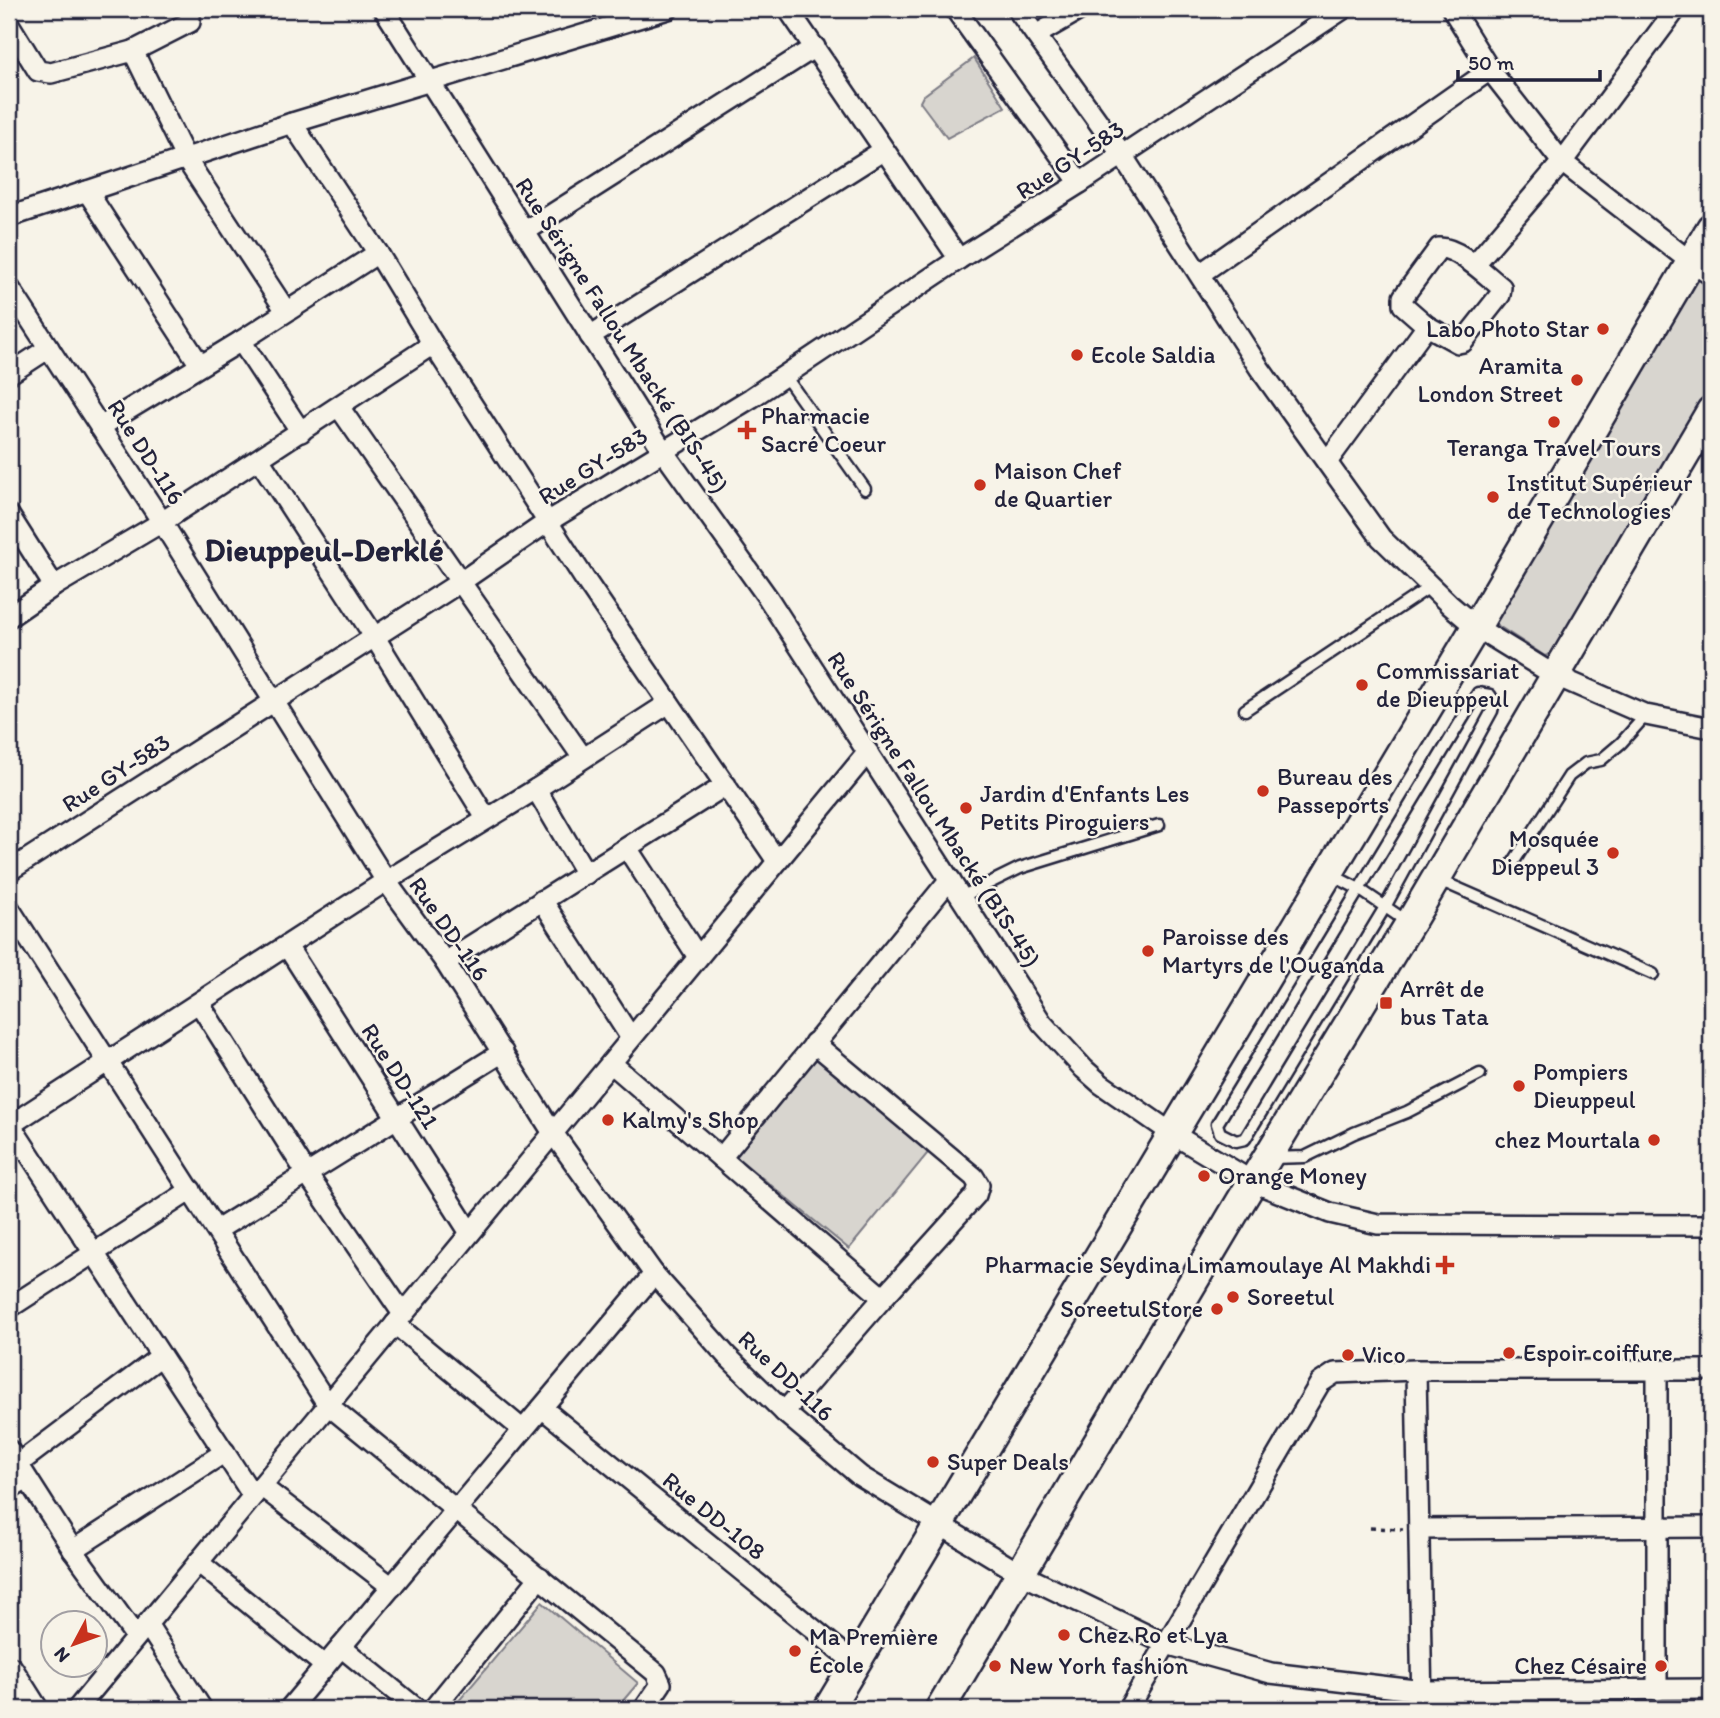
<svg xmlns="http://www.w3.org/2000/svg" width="1720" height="1718" viewBox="0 0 1720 1718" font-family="Itim,sans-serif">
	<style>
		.green { fill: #d8d5cf; stroke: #7d7c85; stroke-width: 2 }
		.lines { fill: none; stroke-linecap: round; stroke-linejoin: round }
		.lane-casing { stroke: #22223b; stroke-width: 15 }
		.street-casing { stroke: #22223b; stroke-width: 24 }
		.secondary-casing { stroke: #22223b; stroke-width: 33 }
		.path { stroke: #22223b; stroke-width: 3.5; stroke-dasharray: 5 5; stroke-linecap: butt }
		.lane { stroke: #f7f3e8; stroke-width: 10 }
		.street { stroke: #f7f3e8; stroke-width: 19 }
		.secondary { stroke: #f7f3e8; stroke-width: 28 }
		.poi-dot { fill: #c8321e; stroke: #f7f3e8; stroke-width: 2.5 }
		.labels { text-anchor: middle; stroke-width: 5; stroke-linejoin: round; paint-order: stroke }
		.street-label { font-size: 24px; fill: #22223b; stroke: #f7f3e8 }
		.poi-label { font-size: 24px; fill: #22223b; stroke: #f7f3e8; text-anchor: start }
		.district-label { font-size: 32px; font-weight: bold; fill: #22223b; stroke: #f7f3e8 }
	</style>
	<rect width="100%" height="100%" fill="#f7f3e8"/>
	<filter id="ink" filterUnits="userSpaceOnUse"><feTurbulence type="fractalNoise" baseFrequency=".0143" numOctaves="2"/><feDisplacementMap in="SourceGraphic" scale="14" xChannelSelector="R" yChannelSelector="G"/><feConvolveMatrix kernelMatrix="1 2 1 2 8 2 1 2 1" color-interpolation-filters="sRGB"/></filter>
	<g filter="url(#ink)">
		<!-- green -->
		<g class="green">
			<path d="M 974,58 L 1005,107 L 947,138 L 920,102 L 923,96 Z"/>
			<path d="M 1702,279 L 1711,285 L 1711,393 L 1555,652 L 1545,656 L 1497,625 L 1492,618 L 1694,280 Z"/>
			<path d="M 817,1053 L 932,1148 L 849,1249 L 734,1155 Z"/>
			<path d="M 542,1602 L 638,1683 L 616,1709 L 452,1709 Z"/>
		</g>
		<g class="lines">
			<defs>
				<g id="lane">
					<path d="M 785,376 L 865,489"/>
					<path d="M 1478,693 L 1490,695 L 1494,702 L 1492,711 L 1385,907 L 1245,1139 L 1236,1141 L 1220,1133 L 1217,1124 Z"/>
					<path d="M 1245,710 L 1431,586"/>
					<path d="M 1511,866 L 1569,776 L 1586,763 L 1601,760 L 1621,743 L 1646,715"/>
					<path d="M 1330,874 L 1359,889 L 1409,923"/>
					<path d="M 1439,880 L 1653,974"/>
					<path d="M 961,897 L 1020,868 L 1159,825"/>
					<path d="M 1271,1158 L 1305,1157 L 1354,1133 L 1407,1112 L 1480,1074"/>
				</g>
				<g id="street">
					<path d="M 384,9 L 663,451 L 768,598 L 1042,1023 L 1084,1069 L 1101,1084 L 1173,1134 L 1253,1182 L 1330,1213 L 1378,1224 L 1711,1225"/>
					<path d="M 788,9 L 959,259"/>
					<path d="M 955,9 L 1080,183"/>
					<path d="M 1017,9 L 1122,155 L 1260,369 L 1381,538 L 1450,605 L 1476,627 L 1554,675 L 1646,715 L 1711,728"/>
					<path d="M 1452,9 L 1490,70 L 1562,162 L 1691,262 L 1711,275"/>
					<path d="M 9,24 L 38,71 L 51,73 L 133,51 L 190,22 L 190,9"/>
					<path d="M 1036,35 L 1081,9"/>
					<path d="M 133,51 L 186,159 L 286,311"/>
					<path d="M 292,123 L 378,253 L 433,344 L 584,578 L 777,861"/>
					<path d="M 87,191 L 200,365"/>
					<path d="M 9,217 L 292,123 L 668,9"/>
					<path d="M 524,232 L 815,47"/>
					<path d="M 1439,248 C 1458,247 1486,275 1501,287 L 1500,295 L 1463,342 L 1458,343 L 1427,326 L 1403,305 L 1403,297 Z"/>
					<path d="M 1475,264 L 1562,162 L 1676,9"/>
					<path d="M 1200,274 L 1490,70"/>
					<path d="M 9,287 L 162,522 L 386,881 L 445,962 L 553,1133 L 654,1274 L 726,1355 L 784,1412 L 860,1476 L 1021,1574 L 1166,1644 L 1271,1673 L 1423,1691 L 1711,1689"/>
					<path d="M 590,336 L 884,150"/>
					<path d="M 241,341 L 301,432"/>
					<path d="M 9,374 L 49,348"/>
					<path d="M 339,407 L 583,758"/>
					<path d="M 100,427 L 241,341 L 378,253"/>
					<path d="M 259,459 L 374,636 L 486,818"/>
					<path d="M 1327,462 L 1427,326"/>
					<path d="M 9,515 L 54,586"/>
					<path d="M 9,617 L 54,586 L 162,522 L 433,344"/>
					<path d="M 536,789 L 586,874"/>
					<path d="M 627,848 L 698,957"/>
					<path d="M 9,871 L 462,581 L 549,521 L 751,398 L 959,259 L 1080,183 L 1343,9"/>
					<path d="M 542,900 L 631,1038"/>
					<path d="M 9,908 L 328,1405 L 656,1673 L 661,1684 L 644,1709"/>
					<path d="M 287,946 L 470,1233"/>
					<path d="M 445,962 L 726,785"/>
					<path d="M 199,1003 L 307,1174 L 403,1314"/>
					<path d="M 611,1063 L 883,1298"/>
					<path d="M 9,1123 L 253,1496"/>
					<path d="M 10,1125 L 386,881 L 536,789 L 669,703"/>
					<path d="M 721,1158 L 950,879"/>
					<path d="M 217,1230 L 503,1052"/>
					<path d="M 9,1308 L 191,1190"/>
					<path d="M 395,1324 L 523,1430"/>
					<path d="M 1416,1370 L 1422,1709"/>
					<path d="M 542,1408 L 855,1663"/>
					<path d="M 784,1412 L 883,1298 L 976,1195 L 979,1185 L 974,1177 L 814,1043"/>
					<path d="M 9,1450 L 73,1550 L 136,1637"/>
					<path d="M 18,1464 L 161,1356"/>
					<path d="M 261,1486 L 392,1587"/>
					<path d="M 9,1490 L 27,1479"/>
					<path d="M 1419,1529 L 1711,1527"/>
					<path d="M 73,1550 L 225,1452"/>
					<path d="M 198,1562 L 325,1666"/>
					<path d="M 147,1624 L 202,1709"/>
					<path d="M 341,1647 L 417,1709"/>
					<path d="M 1657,1690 L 1657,1370"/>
					<path d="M 77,1709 L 868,752"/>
					<path d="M 289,1709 L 654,1274"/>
					<path d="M 433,1709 L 540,1577"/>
					<path d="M 1128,1709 L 1320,1383 L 1335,1373 L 1416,1370 L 1711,1370"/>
				</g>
				<g id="secondary">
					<path d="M 9,1671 L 33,1709"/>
					<path d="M 828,1709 L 1476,627 L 1711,228"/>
					<path d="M 940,1709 L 1241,1201 L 1410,923 L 1711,411"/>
				</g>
			</defs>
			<!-- lane casing -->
			<use href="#lane" class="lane-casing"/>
			<!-- street casing -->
			<use href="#street" class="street-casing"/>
			<!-- secondary casing -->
			<use href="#secondary" class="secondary-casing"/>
			<!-- path -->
			<path class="path" d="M 1370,1528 L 1403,1529"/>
			<!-- lane -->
			<use href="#lane" class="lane"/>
			<!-- street -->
			<use href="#street" class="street"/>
			<!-- secondary -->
			<use href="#secondary" class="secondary"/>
		</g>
	</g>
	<!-- markers -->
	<g class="poi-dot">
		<circle cx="1603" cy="329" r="7"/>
		<circle cx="1077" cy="355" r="7"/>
		<circle cx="1577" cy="380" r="7"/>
		<circle cx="1554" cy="422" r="7"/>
		<path d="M743.5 419.5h7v7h7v7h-7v7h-7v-7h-7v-7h7z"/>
		<circle cx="980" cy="485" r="7"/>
		<circle cx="1493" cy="497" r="7"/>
		<circle cx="1362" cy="685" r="7"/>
		<circle cx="1263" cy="791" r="7"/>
		<circle cx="966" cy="808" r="7"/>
		<circle cx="1613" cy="853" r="7"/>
		<circle cx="1148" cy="951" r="7"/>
		<rect x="1379" y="996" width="14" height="14" rx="3.5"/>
		<circle cx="1519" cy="1086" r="7"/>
		<circle cx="608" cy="1120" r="7"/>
		<circle cx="1654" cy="1140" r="7"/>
		<circle cx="1204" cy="1176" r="7"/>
		<path d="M1441.5 1254.5h7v7h7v7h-7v7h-7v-7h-7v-7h7z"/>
		<circle cx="1233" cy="1297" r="7"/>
		<circle cx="1217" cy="1309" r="7"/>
		<circle cx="1509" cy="1353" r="7"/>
		<circle cx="1348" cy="1355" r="7"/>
		<circle cx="933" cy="1462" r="7"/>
		<circle cx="1064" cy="1635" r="7"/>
		<circle cx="795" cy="1651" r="7"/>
		<circle cx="995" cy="1666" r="7"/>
		<circle cx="1661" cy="1666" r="7"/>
	</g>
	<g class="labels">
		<!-- street labels -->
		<g class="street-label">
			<text transform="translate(1070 160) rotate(-33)" y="8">Rue GY-583</text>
			<text transform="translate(622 335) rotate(57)" y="8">Rue Sérigne Fallou Mbacké (BIS-45)</text>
			<text transform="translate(146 452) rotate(57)" y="8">Rue DD-116</text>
			<text transform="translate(593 466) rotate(-32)" y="8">Rue GY-583</text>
			<text transform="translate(116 773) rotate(-33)" y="8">Rue GY-583</text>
			<text transform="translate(934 809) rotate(57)" y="8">Rue Sérigne Fallou Mbacké (BIS-45)</text>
			<text transform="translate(449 929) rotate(55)" y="8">Rue DD-116</text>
			<text transform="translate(400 1076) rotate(57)" y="8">Rue DD-121</text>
			<text transform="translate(786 1376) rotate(43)" y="8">Rue DD-116</text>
			<text transform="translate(714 1516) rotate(39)" y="8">Rue DD-108</text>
		</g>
		<!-- poi labels -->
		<g class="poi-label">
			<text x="1589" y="337" text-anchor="end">Labo Photo Star</text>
			<text x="1091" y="363">Ecole Saldia</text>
			<text x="1563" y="374" text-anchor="end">Aramita<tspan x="1563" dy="28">London Street</tspan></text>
			<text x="761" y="424">Pharmacie<tspan x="761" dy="28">Sacré Coeur</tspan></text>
			<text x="1554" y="456" text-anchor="middle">Teranga Travel Tours</text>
			<text x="994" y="479">Maison Chef<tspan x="994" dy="28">de Quartier</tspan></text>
			<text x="1507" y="491">Institut Supérieur<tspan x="1507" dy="28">de Technologies</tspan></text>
			<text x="1376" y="679">Commissariat<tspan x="1376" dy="28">de Dieuppeul</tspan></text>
			<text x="1277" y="785">Bureau des<tspan x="1277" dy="28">Passeports</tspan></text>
			<text x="980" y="802">Jardin d'Enfants Les<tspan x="980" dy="28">Petits Piroguiers</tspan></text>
			<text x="1599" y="847" text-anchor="end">Mosquée<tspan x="1599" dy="28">Dieppeul 3</tspan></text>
			<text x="1162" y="945">Paroisse des<tspan x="1162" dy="28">Martyrs de l'Ouganda</tspan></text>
			<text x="1400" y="997">Arrêt de<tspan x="1400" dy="28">bus Tata</tspan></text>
			<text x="1533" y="1080">Pompiers<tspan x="1533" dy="28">Dieuppeul</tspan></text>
			<text x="622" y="1128">Kalmy's Shop</text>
			<text x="1640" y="1148" text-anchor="end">chez Mourtala</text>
			<text x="1218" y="1184">Orange Money</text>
			<text x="1431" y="1273" text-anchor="end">Pharmacie Seydina Limamoulaye Al Makhdi</text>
			<text x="1247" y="1305">Soreetul</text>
			<text x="1203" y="1317" text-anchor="end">SoreetulStore</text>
			<text x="1523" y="1361">Espoir coiffure</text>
			<text x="1362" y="1363">Vico</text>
			<text x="947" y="1470">Super Deals</text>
			<text x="1078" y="1643">Chez Ro et Lya</text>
			<text x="809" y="1645">Ma Première<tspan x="809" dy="28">École</tspan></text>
			<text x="1009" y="1674">New Yorh fashion</text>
			<text x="1647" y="1674" text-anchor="end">Chez Césaire</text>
		</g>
		<!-- district labels -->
		<g class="district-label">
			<text x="324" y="561">Dieuppeul-Derklé</text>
		</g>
	</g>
	<!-- margin -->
	<rect width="1720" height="1718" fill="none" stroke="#f7f3e8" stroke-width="35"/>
	<rect x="18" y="18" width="1685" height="1683" fill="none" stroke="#22223b" stroke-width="2.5" filter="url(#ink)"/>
	<!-- north arrow -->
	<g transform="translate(74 1644) rotate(229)"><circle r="33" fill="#f7f3e8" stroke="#a29fa3" stroke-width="2"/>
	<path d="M0-5L12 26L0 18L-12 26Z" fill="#c8321e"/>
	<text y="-10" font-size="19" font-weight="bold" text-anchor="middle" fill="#22223b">N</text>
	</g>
	<!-- scale -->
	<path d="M1458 70v10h142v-10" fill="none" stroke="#22223b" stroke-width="3.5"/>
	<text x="1468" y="70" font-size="21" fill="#22223b" stroke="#f7f3e8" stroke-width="5" paint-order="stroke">50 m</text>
</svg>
